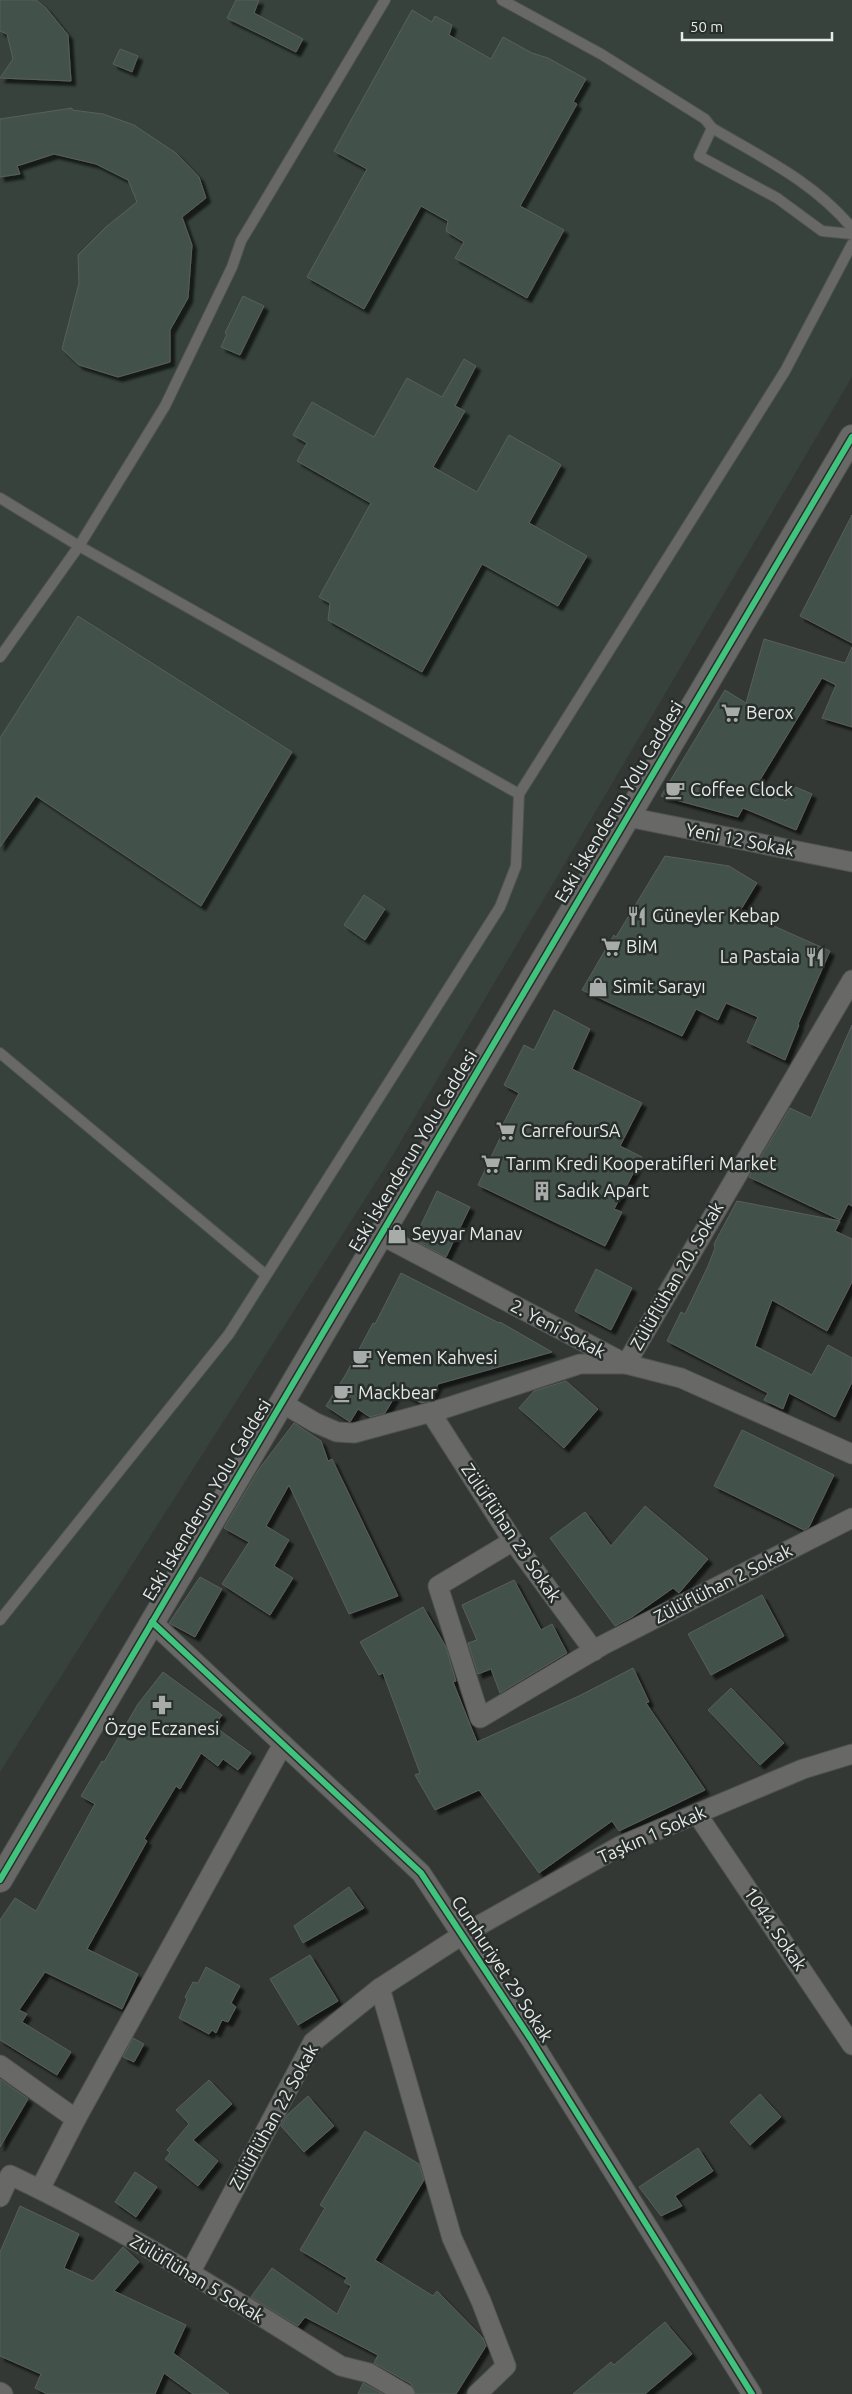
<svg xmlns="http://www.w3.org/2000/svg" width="852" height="2394" viewBox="0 0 852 2394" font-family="Ubuntu,sans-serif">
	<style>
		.built { fill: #36423b }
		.building { fill: #42514a; stroke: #5a5e5c; filter: url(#shadow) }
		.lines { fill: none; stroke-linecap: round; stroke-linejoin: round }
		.service-casing { stroke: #505351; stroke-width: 12 }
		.minor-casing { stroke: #505351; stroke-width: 21 }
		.tertiary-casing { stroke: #505351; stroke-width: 26 }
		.service { stroke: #686867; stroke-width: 10 }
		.minor { stroke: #686867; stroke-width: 19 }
		.tertiary { stroke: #686867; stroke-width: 24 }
		.cycleway-casing { stroke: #282e2b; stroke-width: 9 }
		.cycleway { stroke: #40c37c; stroke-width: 6 }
		.labels { text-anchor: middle; stroke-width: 5; stroke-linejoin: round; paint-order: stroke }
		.poi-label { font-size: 18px; fill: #e5e9e7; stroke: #282e2b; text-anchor: start }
		.street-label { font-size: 18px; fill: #e5e9e7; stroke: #282e2b }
	</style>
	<defs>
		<filter id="shadow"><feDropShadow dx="4.5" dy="4.5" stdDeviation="1" flood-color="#0009"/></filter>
	</defs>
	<rect width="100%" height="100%" fill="#333835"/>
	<!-- built -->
	<path class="built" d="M 0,0 L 852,0 L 852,377 L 388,1163 L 0,1772 Z"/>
	<!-- building -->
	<g class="building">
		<path d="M 0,0 L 36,0 L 46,8 L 68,35 L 71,81 L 0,78 L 13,59 L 7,34 L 0,31 Z"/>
		<path d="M 236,0 L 259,0 L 254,13 L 303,39 L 296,52 L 227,18 Z"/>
		<path d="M 412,10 L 432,22 L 435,16 L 452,25 L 449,35 L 491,59 L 503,37 L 532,53 L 548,58 L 586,79 L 573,102 L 577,104 L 520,206 L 564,230 L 527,298 L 455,258 L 464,242 L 446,231 L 448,221 L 421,206 L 364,309 L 307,277 L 367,169 L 334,151 Z"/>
		<path d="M 120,49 L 138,56 L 132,72 L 113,64 Z"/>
		<path d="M 72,108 L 72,110 L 103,114 L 134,125 L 176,153 L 199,177 L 206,198 L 182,217 L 192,245 L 188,298 L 170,330 L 170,362 L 118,377 L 79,365 L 62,349 L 79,283 L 78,255 L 106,227 L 137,202 L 128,180 L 96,164 L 54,154 L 17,166 L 20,174 L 0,177 L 0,119 Z"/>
		<path d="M 243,296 L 264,306 L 240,355 L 221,347 L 227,334 L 225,333 Z"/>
		<path d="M 464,359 L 476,366 L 455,406 L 465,411 L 433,467 L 477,492 L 509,435 L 548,457 L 561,465 L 529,523 L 587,556 L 558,606 L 482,564 L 422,672 L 328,620 L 330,603 L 319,597 L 371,503 L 297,461 L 307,443 L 293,435 L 312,402 L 374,437 L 407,378 L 442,397 Z"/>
		<path d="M 852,515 L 852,643 L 800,616 Z"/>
		<path d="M 78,616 L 292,752 L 201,906 L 36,796 L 0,847 L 0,738 Z"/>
		<path d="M 764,639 L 845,663 L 852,647 L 852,727 L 822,718 L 836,685 L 822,678 L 755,788 L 786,801 L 793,786 L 812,794 L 796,830 L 743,808 L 738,817 L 661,796 L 725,690 L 746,703 Z"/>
		<path d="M 665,856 L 729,866 L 757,883 L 740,911 L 830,951 L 798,1024 L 799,1025 L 785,1060 L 747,1042 L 758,1017 L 726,1003 L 718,1020 L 696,1009 L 682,1036 L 582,990 L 614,935 L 616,937 Z"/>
		<path d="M 364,895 L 385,909 L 365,940 L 344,925 Z"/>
		<path d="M 554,1010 L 590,1029 L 572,1069 L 642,1103 L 620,1146 L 642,1157 L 614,1209 L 622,1212 L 605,1246 L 478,1185 L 502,1134 L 499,1132 L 519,1093 L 504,1085 L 524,1045 L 534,1050 Z"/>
		<path d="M 852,1025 L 852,1206 L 848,1204 L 840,1220 L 749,1177 L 790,1108 L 811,1118 Z"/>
		<path d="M 437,1191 L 470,1207 L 446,1257 L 414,1240 Z"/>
		<path d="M 737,1201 L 840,1221 L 835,1231 L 852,1239 L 852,1282 L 827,1331 L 772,1300 L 755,1346 L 812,1375 L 828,1345 L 852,1358 L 852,1382 L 835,1417 L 789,1393 L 783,1409 L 764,1400 L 768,1393 L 667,1341 L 681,1312 L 685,1314 L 708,1266 L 715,1248 L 714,1244 Z"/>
		<path d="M 596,1269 L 632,1288 L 611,1330 L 575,1311 Z"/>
		<path d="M 401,1273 L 499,1323 L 500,1322 L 552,1352 L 438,1384 L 430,1401 L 421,1403 L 398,1391 L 385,1413 L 370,1417 L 358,1409 L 350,1422 L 326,1406 L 346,1374 L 373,1323 L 375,1324 Z"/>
		<path d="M 566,1381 L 598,1409 L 564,1448 L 519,1408 L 534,1391 Z"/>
		<path d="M 294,1423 L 321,1441 L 328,1461 L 332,1459 L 398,1596 L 349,1614 L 289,1485 L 266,1526 L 289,1540 L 274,1566 L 293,1578 L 270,1615 L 222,1584 L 249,1542 L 224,1528 L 259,1469 Z"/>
		<path d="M 742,1430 L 834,1475 L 809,1527 L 804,1530 L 714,1486 Z"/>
		<path d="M 645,1506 L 708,1559 L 679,1593 L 673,1588 L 632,1617 L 615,1626 L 550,1538 L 585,1512 L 611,1546 Z"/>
		<path d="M 200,1577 L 222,1589 L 195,1637 L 169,1623 Z"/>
		<path d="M 514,1580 L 541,1630 L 552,1624 L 567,1653 L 500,1693 L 491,1669 L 478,1674 L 468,1643 L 477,1640 L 462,1605 Z"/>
		<path d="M 762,1595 L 784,1636 L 711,1675 L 688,1634 Z"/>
		<path d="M 423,1607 L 446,1647 L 456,1681 L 453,1682 L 477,1742 L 579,1696 L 633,1668 L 649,1702 L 646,1703 L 705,1790 L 619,1831 L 612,1821 L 539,1873 L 479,1790 L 435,1810 L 415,1775 L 420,1773 L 383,1673 L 379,1675 L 360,1642 Z"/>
		<path d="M 163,1672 L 222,1715 L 214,1726 L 251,1753 L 238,1770 L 223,1759 L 218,1766 L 201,1753 L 180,1789 L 176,1786 L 144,1839 L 147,1841 L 87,1949 L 138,1974 L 122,2009 L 45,1972 L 19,2010 L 27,2014 L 22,2022 L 71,2052 L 57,2075 L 0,2040 L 0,1920 L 15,1898 L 36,1911 L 95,1804 L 81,1796 L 102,1761 L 104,1762 L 138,1704 Z"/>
		<path d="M 731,1688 L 784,1743 L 760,1765 L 708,1710 Z"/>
		<path d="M 349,1887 L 364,1908 L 303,1943 L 294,1926 Z"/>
		<path d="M 310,1955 L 338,2001 L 298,2025 L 270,1979 Z"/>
		<path d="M 206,1967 L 240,1986 L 231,2003 L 236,2007 L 228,2022 L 222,2020 L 216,2033 L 212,2030 L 209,2034 L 179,2018 L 187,1999 L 185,1997 L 193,1982 L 198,1983 Z"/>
		<path d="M 133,2038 L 144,2044 L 134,2062 L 123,2057 Z"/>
		<path d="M 0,2079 L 28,2099 L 0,2147 Z"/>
		<path d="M 209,2080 L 232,2104 L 193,2140 L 218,2161 L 198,2186 L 165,2159 L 170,2153 L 167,2150 L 189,2124 L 176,2110 Z"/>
		<path d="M 760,2094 L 781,2117 L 750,2145 L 730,2122 Z"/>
		<path d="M 308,2096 L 334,2126 L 304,2152 L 281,2126 L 287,2115 Z"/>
		<path d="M 365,2131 L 419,2164 L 424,2180 L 375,2260 L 433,2296 L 437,2291 L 483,2338 L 486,2346 L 456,2394 L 416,2394 L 411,2384 L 374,2363 L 378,2355 L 305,2317 L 298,2326 L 251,2297 L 272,2268 L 337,2314 L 351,2286 L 344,2282 L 347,2278 L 300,2250 L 325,2208 L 320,2205 Z"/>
		<path d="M 698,2148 L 713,2171 L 675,2196 L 682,2206 L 661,2216 L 639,2187 Z"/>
		<path d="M 135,2172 L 157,2187 L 136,2217 L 115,2202 Z"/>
		<path d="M 20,2206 L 79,2234 L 64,2268 L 93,2281 L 123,2247 L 139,2262 L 114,2291 L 186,2325 L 173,2353 L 229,2394 L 193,2394 L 164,2373 L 155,2394 L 47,2394 L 35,2388 L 41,2374 L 0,2356 L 0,2252 Z"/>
		<path d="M 665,2322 L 692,2354 L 645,2394 L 573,2394 L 611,2362 L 614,2365 Z"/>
		<path d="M 363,2383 L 365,2384 L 383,2394 L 358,2394 Z"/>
	</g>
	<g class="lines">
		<defs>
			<g id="service">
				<path d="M 502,0 L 601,54 L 705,119 L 712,128 C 763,158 814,182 852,228"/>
				<path d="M 712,128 L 699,156 L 777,198 L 822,231 L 852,234"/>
				<path d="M 0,498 L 79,546 L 519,794 L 516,866 L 500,907 L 229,1334 L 0,1620"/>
				<path d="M 0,657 L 79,546 L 165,406 L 232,267 L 241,241 L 385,0"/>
				<path d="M 519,794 L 785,371 L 852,244"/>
				<path d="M 0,1053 L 266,1275"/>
			</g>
			<g id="minor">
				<path d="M 628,817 L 852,862"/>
				<path d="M 381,1235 L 626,1364 L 681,1378 L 852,1454"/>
				<path d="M 282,1403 L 316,1423 L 337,1432 L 354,1433 L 446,1408 L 580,1364 L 626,1364 L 852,980"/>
				<path d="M 431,1413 L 513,1541 L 594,1651"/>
				<path d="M 513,1541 L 438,1586 L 480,1718 L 603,1645 L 852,1518"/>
				<path d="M 152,1622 L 421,1873 L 530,2038 L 752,2394"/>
				<path d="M 697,1814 L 852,2045"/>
				<path d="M 380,1988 L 452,2238 L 481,2301 L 506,2366 L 477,2394"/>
				<path d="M 0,2065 L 76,2119"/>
				<path d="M 40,2189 L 76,2119 L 283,1744"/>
				<path d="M 0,2197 L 10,2175 C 125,2229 233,2299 341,2366 L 369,2373 L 405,2394"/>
				<path d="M 190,2273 L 313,2042 L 380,1988 L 462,1935 L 620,1846 L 803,1769 L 852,1754"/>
				<path d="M 0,2392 L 3,2394"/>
			</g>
			<path id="tertiary" d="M 0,1880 L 852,437"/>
		</defs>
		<!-- service casing -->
		<use href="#service" class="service-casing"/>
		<!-- minor casing -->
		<use href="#minor" class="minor-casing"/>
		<!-- tertiary casing -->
		<use href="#tertiary" class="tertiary-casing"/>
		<!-- service -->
		<use href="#service" class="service"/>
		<!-- minor -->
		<use href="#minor" class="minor"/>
		<!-- tertiary -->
		<use href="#tertiary" class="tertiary"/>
		<defs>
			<g id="cycleway">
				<path d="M 152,1622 L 421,1873 L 530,2038 L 752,2394"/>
				<path d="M 0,1880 L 852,437"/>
			</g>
		</defs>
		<!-- cycleway casing -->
		<use href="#cycleway" class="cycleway-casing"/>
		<!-- cycleway -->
		<use href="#cycleway" class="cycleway"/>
	</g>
	<!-- icons -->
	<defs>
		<symbol id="supermarket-bare" viewBox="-9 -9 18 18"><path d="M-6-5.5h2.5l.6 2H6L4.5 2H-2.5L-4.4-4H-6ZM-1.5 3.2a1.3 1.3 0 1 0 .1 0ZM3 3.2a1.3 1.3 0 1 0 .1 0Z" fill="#a7aba9" stroke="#282e2b" stroke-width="2.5" paint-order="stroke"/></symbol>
		<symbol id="cafe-bare" viewBox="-9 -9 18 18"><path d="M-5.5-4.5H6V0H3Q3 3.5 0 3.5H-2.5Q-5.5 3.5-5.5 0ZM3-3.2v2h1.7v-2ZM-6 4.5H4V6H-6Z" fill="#a7aba9" stroke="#282e2b" stroke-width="2.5" paint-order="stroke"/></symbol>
		<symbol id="restaurant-bare" viewBox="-9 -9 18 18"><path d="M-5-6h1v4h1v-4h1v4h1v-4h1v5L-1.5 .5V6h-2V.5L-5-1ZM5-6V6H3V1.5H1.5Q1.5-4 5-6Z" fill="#a7aba9" stroke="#282e2b" stroke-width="2.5" paint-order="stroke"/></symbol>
		<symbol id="shop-bare" viewBox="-9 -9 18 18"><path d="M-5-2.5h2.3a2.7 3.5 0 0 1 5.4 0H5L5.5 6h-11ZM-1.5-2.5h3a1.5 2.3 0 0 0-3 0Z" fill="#a7aba9" stroke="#282e2b" stroke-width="2.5" paint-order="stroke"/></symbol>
		<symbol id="building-bare" viewBox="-9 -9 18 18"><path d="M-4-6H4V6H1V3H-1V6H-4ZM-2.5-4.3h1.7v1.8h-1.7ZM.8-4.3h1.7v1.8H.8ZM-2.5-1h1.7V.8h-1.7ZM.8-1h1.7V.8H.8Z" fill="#a7aba9" stroke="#282e2b" stroke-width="2.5" paint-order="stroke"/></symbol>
		<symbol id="pharmacy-bare" viewBox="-9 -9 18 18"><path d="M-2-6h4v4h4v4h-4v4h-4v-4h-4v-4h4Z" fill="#a7aba9" stroke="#282e2b" stroke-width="2.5" paint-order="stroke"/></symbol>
	</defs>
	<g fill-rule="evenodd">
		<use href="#supermarket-bare" x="717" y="699" width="28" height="28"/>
		<use href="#cafe-bare" x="661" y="776" width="28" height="28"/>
		<use href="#restaurant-bare" x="623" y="902" width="28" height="28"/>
		<use href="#supermarket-bare" x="597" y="933" width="28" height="28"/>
		<use href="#restaurant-bare" x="801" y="943" width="28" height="28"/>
		<use href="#shop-bare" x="584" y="973" width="28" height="28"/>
		<use href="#supermarket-bare" x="492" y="1117" width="28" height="28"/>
		<use href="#supermarket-bare" x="477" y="1150" width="28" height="28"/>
		<use href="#building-bare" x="528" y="1177" width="28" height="28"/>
		<use href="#shop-bare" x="383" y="1220" width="28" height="28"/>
		<use href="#cafe-bare" x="348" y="1344" width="28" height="28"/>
		<use href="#cafe-bare" x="329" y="1379" width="28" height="28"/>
		<use href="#pharmacy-bare" x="148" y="1691" width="28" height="28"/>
	</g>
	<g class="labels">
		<!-- poi labels -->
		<g class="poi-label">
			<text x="746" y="719">Berox</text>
			<text x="690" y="796">Coffee Clock</text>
			<text x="652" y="922">Güneyler Kebap</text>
			<text x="626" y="953">BİM</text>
			<text x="800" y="963" text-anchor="end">La Pastaia</text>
			<text x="613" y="993">Simit Sarayı</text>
			<text x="521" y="1137">CarrefourSA</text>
			<text x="506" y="1170">Tarım Kredi Kooperatifleri Market</text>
			<text x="557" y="1197">Sadık Apart</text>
			<text x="412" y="1240">Seyyar Manav</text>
			<text x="377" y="1364">Yemen Kahvesi</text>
			<text x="358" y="1399">Mackbear</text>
			<text x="162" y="1735" text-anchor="middle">Özge Eczanesi</text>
		</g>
		<!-- street labels -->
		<g class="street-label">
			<text transform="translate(619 802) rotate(-59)" y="6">Eski İskenderun Yolu Caddesi</text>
			<text transform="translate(740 840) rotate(11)" y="6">Yeni 12 Sokak</text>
			<text transform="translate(413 1151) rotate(-59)" y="6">Eski İskenderun Yolu Caddesi</text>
			<text transform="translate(677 1276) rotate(-60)" y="6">Zülüflühan 20. Sokak</text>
			<text transform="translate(558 1329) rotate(28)" y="6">2. Yeni Sokak</text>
			<text transform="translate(207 1500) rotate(-59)" y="6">Eski İskenderun Yolu Caddesi</text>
			<text transform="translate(511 1533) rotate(56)" y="6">Zülüflühan 23 Sokak</text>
			<text transform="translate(723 1584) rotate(-27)" y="6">Zülüflühan 2 Sokak</text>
			<text transform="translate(652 1835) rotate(-24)" y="6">Taşkın 1 Sokak</text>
			<text transform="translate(775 1929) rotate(56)" y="6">1044. Sokak</text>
			<text transform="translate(502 1969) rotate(57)" y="6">Cumhuriyet 29 Sokak</text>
			<text transform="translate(274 2117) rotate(-61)" y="6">Zülüflühan 22 Sokak</text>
			<text transform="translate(197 2279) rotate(31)" y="6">Zülüflühan 5 Sokak</text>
		</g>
	</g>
	<!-- scale -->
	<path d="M682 32v8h150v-8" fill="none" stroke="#e5e9e7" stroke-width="2.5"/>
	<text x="690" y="32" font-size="15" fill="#e5e9e7" stroke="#282e2b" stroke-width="4" paint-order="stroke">50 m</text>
</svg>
